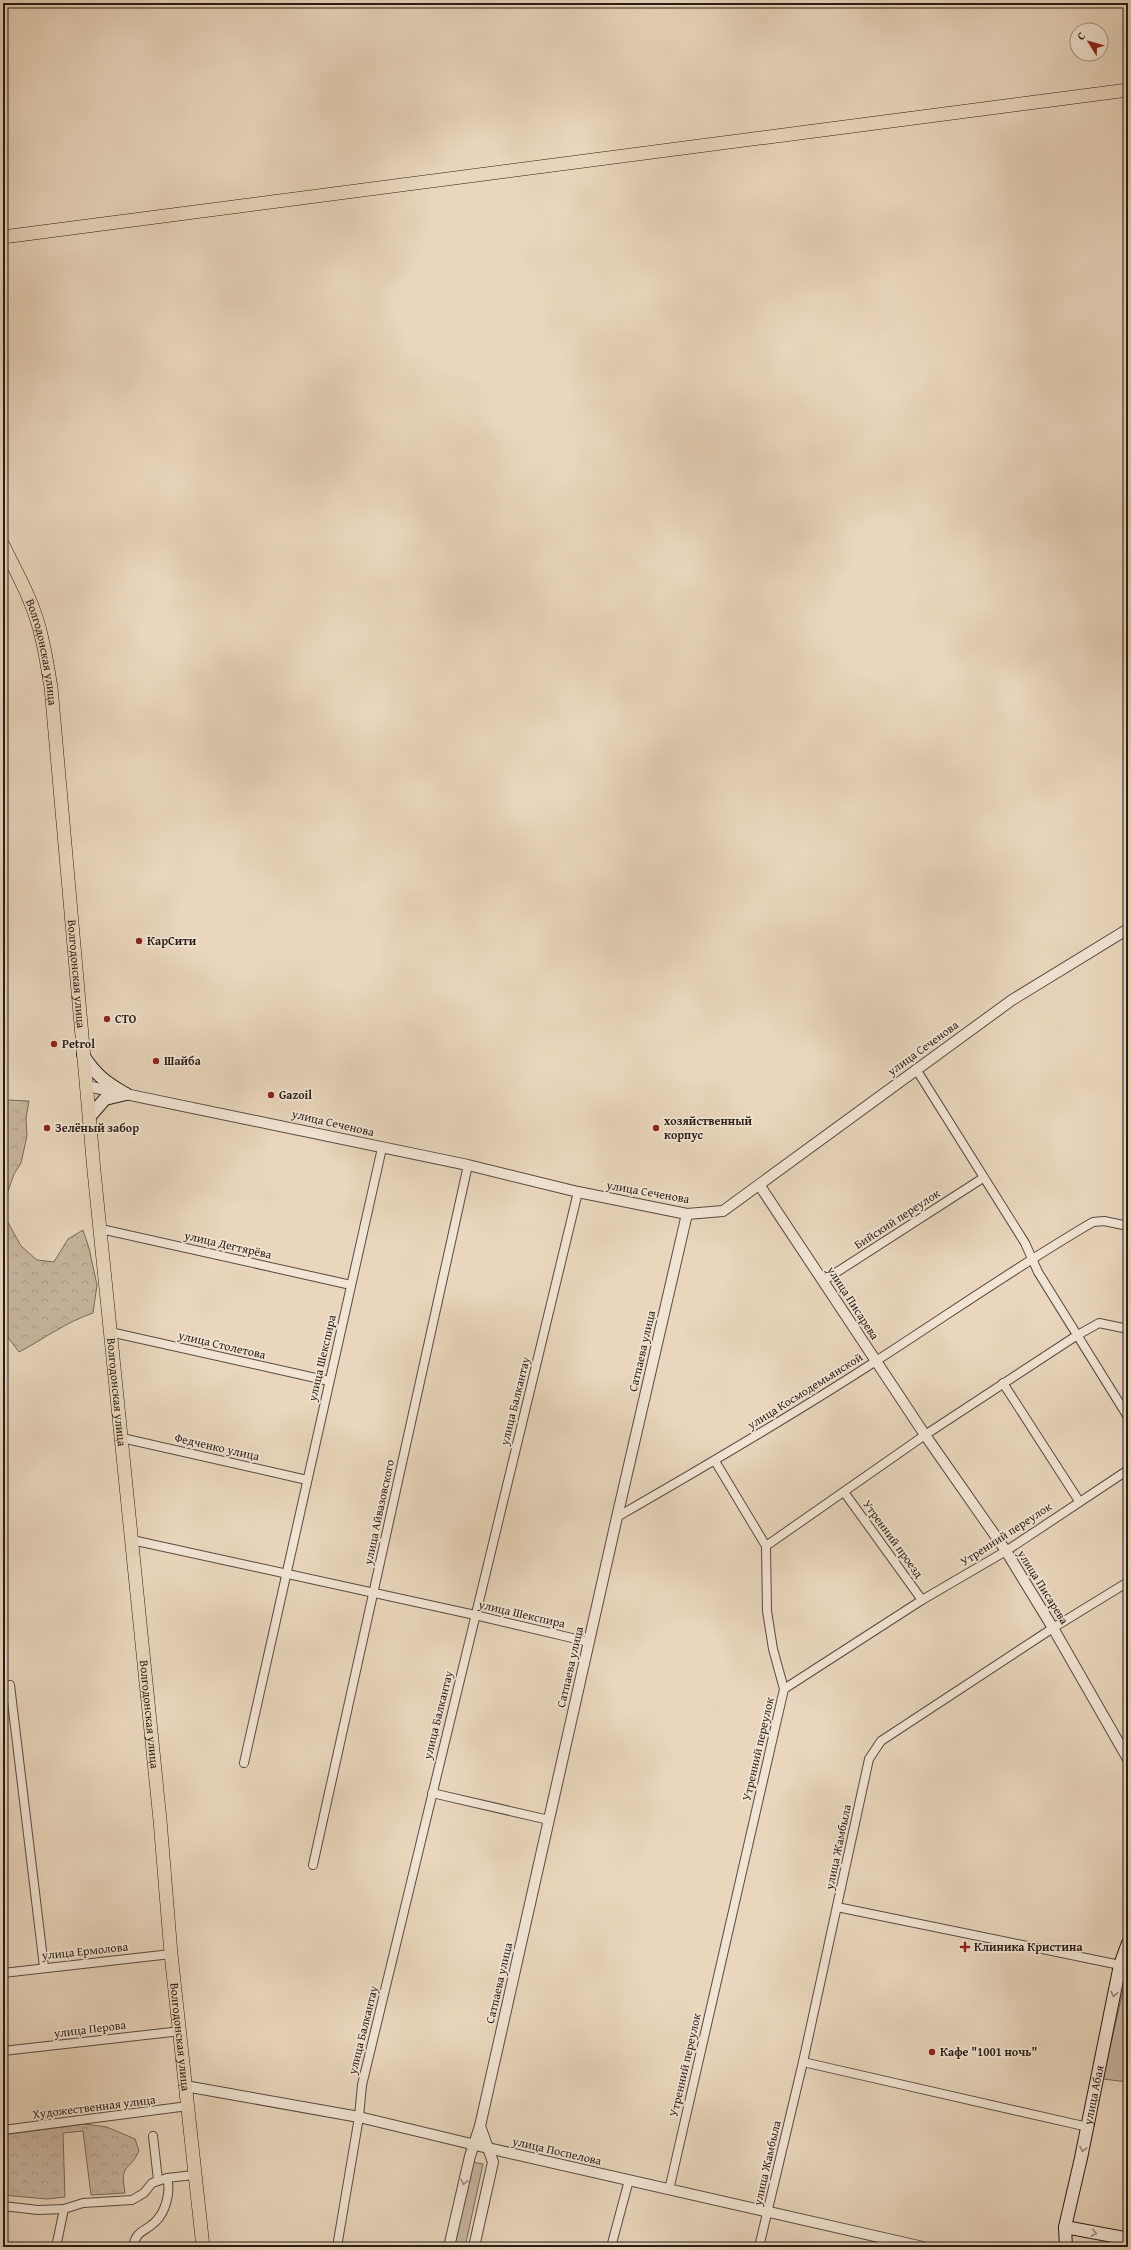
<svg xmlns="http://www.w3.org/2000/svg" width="1131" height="2250" viewBox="0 0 1131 2250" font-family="'Gentium Book Plus',serif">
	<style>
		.green { fill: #c8b6a0; stroke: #78695b }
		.forest { fill: url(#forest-crowns); stroke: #78695b }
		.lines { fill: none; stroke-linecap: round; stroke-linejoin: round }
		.minor-casing { stroke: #594a40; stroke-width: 10 }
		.tertiary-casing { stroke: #594a40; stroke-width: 12 }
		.secondary-casing { stroke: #291c16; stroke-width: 14 }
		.primary-casing { stroke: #291c16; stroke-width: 14 }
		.minor { stroke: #f1e4d3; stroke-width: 8 }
		.tertiary { stroke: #f1e4d3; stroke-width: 10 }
		.secondary { stroke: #f1e4d3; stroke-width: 12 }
		.primary { stroke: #e9d6bc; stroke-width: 13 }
		.oneway { stroke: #978a7e }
		.poi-dot { fill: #8f2418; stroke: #f1e4d3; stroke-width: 1.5 }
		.labels { text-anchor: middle; stroke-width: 3.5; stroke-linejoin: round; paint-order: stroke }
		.street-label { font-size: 12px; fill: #291c16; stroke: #f1e4d3 }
		.poi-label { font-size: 12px; font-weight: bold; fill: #291c16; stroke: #f1e4d3; text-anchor: start }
	</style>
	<defs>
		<pattern id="forest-crowns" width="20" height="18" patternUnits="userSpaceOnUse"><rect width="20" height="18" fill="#c8b6a0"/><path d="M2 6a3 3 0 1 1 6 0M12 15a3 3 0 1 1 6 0" fill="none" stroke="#ac9c89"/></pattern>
	</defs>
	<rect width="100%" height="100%" fill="#e9d6bc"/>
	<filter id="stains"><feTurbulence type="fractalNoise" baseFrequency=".005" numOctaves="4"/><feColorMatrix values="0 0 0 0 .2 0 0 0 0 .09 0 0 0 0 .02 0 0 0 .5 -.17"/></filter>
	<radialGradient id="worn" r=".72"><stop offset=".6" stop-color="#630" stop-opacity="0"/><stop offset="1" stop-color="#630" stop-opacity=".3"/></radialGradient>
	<!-- green -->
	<g class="green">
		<path d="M 1128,1968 L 1128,2082 L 1103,2079 Z"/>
		<path d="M 467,2161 L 483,2164 L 465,2247 L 448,2247 Z"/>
	</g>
	<!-- forest -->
	<g class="forest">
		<path d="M 7,1100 L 29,1101 L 26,1118 L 27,1136 L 21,1163 L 14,1174 L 7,1194 L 5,1217 L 21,1246 L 37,1260 L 54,1262 L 68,1239 L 83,1230 L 89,1248 L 97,1285 L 93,1313 C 66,1322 44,1339 19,1352 L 3,1331 L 3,1105 Z"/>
		<path d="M 84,2124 L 107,2127 L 135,2139 L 139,2151 C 128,2174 120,2161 125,2193 L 91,2195 L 83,2131 L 63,2133 L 65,2197 L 47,2199 L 3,2195 L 3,2135 Z"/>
	</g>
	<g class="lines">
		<defs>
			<g id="minor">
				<path d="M 916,1069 L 1025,1243 L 1038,1272 L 1128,1417"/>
				<path d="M 101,1229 L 351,1285"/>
				<path d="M 823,1281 L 983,1178"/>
				<path d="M 110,1332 L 329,1381"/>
				<path d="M 1003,1383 L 1079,1501"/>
				<path d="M 122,1438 L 307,1480"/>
				<path d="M 715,1461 L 766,1546 L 767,1611 L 773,1649 L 784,1689"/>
				<path d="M 844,1492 L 922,1600"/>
				<path d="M 617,1517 C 704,1467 791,1416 876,1361 C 949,1314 1019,1265 1093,1222 L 1104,1221 L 1128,1226"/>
				<path d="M 132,1540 L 475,1615 L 589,1642"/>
				<path d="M 766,1546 L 925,1435 L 1076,1336 L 1099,1323 L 1128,1329"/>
				<path d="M 10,1685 L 44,1967"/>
				<path d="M 244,1763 L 382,1148"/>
				<path d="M 432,1793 L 549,1820"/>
				<path d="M 313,1865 L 468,1165"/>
				<path d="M 837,1907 L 1120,1965"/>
				<path d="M 3,1973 L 171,1954"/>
				<path d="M 3,2051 L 181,2031"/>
				<path d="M 803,2062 L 1088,2127"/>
				<path d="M 3,2130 L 188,2106"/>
				<path d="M 153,2136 L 158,2180"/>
				<path d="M 669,2190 L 784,1689 L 922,1600 L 1006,1551 L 1128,1470"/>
				<path d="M 3,2206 L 38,2210 L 64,2209 L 83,2203 L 132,2200 L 144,2193 L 152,2183 L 167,2178"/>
				<path d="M 56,2247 L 64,2209"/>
				<path d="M 133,2247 C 136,2230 145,2232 155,2222 C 166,2212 171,2191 167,2178 L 194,2175"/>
				<path d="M 337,2247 L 359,2117 L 362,2085 L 578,1192"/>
				<path d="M 611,2247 L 629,2180"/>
				<path d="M 759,2247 L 803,2062 L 869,1759 L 881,1741 L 1053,1628 L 1128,1582"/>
			</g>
			<g id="tertiary">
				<path d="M 87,1086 L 468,1165 L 578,1192 L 687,1214 L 723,1211 L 1012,1000 L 1128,929"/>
				<path d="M 760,1186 L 925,1435 L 1006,1551 L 1053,1628 L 1128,1759"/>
				<path d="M 185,2086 L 359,2117 L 488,2148 L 923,2247"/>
				<path d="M 449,2247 L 470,2156 L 480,2126 L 617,1517 L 687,1214"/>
				<path d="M 474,2247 L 493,2162 L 480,2126"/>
			</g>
			<g id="secondary">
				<path d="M 83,1055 C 96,1075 105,1082 126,1094"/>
				<path d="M 90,1116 L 105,1099 L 126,1094"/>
				<path d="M 1065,2227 L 1124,2238"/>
				<path id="s1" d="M 1066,2247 L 1065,2227 L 1081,2158 L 1120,1965 L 1128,1943"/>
			</g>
			<g id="primary">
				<path d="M 3,237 L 1128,90"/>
				<path id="s2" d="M 3,545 C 18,575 35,605 42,639 C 46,655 48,671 51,687 L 94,1171 L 160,1820 L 171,1954 L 203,2247"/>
			</g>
		</defs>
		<!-- minor casing -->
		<use href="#minor" class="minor-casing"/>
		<!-- tertiary casing -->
		<use href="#tertiary" class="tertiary-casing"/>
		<!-- secondary casing -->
		<use href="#secondary" class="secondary-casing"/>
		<!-- primary casing -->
		<use href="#primary" class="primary-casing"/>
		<!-- minor -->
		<use href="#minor" class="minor"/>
		<!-- tertiary -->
		<use href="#tertiary" class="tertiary"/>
		<!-- secondary -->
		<use href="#secondary" class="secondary"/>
		<!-- primary -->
		<use href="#primary" class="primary"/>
	</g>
	<!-- one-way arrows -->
	<defs><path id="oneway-chevron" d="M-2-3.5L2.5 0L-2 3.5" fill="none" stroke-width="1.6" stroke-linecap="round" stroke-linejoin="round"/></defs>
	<g class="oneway">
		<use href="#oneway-chevron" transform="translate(1114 1994) rotate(101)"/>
		<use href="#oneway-chevron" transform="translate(1083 2149) rotate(102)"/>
		<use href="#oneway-chevron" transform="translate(464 2182) rotate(103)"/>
		<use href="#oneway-chevron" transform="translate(1094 2233) rotate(11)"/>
	</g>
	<!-- markers -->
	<g class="poi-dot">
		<circle cx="139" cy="941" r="4"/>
		<circle cx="107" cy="1019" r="4"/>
		<circle cx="54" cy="1044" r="4"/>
		<circle cx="156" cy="1061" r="4"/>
		<circle cx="271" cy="1095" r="4"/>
		<circle cx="47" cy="1128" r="4"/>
		<circle cx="656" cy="1128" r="4"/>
		<path d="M963 1941h4v4h4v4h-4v4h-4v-4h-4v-4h4z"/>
		<circle cx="932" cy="2052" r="4"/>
	</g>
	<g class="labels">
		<!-- street labels -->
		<g class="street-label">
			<text dy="4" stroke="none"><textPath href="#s2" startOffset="115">Волгодонская улица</textPath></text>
			<text dy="4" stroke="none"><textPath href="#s2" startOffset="439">Волгодонская улица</textPath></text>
			<text transform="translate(923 1048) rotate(-36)" y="4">улица Сеченова</text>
			<text transform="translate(333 1123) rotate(13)" y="4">улица Сеченова</text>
			<text transform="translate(648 1192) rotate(10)" y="4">улица Сеченова</text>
			<text transform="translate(897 1219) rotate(-33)" y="4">Бийский переулок</text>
			<text transform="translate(228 1245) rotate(13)" y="4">улица Дегтярёва</text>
			<text transform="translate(853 1303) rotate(57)" y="4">улица Писарева</text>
			<text transform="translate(222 1345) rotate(13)" y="4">улица Столетова</text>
			<text transform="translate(642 1351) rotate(-77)" y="4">Сатпаева улица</text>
			<text transform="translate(322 1358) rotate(-77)" y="4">улица Шекспира</text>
			<text transform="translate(805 1391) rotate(-32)" y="4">улица Космодемьянской</text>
			<text dy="4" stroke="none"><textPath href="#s2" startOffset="859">Волгодонская улица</textPath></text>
			<text transform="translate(515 1401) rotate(-76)" y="4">улица Балкантау</text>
			<text transform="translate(217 1447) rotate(13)" y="4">Федченко улица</text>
			<text transform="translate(379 1512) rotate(-78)" y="4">улица Айвазовского</text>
			<text transform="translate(1006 1534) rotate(-33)" y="4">Утренний переулок</text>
			<text transform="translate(893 1539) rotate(54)" y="4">Утренний проезд</text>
			<text transform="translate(1043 1587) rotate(58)" y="4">улица Писарева</text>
			<text transform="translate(522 1614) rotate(13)" y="4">улица Шекспира</text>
			<text transform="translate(570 1667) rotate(-77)" y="4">Сатпаева улица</text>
			<text dy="4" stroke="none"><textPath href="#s2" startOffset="1183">Волгодонская улица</textPath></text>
			<text transform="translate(438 1715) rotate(-76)" y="4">улица Балкантау</text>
			<text transform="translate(758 1749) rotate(-77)" y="4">Утренний переулок</text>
			<text transform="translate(838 1847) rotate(-78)" y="4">улица Жамбыла</text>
			<text transform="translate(85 1951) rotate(-6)" y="4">улица Ермолова</text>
			<text transform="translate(499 1983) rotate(-77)" y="4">Сатпаева улица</text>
			<text transform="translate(90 2029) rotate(-7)" y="4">улица Перова</text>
			<text transform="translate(363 2030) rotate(-76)" y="4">улица Балкантау</text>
			<text dy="4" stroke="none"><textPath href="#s2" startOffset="1507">Волгодонская улица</textPath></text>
			<text transform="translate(685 2065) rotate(-77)" y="4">Утренний переулок</text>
			<text dy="4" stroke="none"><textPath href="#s1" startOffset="155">улица Абая</textPath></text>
			<text transform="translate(94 2107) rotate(-7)" y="4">Художественная улица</text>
			<text transform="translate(557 2151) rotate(13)" y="4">улица Поспелова</text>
			<text transform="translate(767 2163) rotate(-77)" y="4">улица Жамбыла</text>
		</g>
		<!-- poi labels -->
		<g class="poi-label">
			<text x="147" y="945">КарСити</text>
			<text x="115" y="1023">СТО</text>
			<text x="62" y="1048">Petrol</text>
			<text x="164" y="1065">Шайба</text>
			<text x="279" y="1099">Gazoil</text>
			<text x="664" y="1125">хозяйственный<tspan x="664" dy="14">корпус</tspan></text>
			<text x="55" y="1132">Зелёный забор</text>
			<text x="974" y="1951">Клиника Кристина</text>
			<text x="940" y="2056">Кафе "1001 ночь"</text>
		</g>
	</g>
	<!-- margin -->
	<rect width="1131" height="2250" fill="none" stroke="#e9d6bc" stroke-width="16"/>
	<rect x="4" y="4" width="1123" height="2242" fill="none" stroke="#291c16" stroke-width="2"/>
	<rect x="8" y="8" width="1115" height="2234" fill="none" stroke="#291c16"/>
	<!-- north arrow -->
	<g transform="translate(1089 42) rotate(307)"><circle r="19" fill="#f1e4d3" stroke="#a19487"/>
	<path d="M0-3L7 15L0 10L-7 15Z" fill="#8f2418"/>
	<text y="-6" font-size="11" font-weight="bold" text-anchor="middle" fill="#291c16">С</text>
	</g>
	<rect width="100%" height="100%" filter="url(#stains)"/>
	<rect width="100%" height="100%" fill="url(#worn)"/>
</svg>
